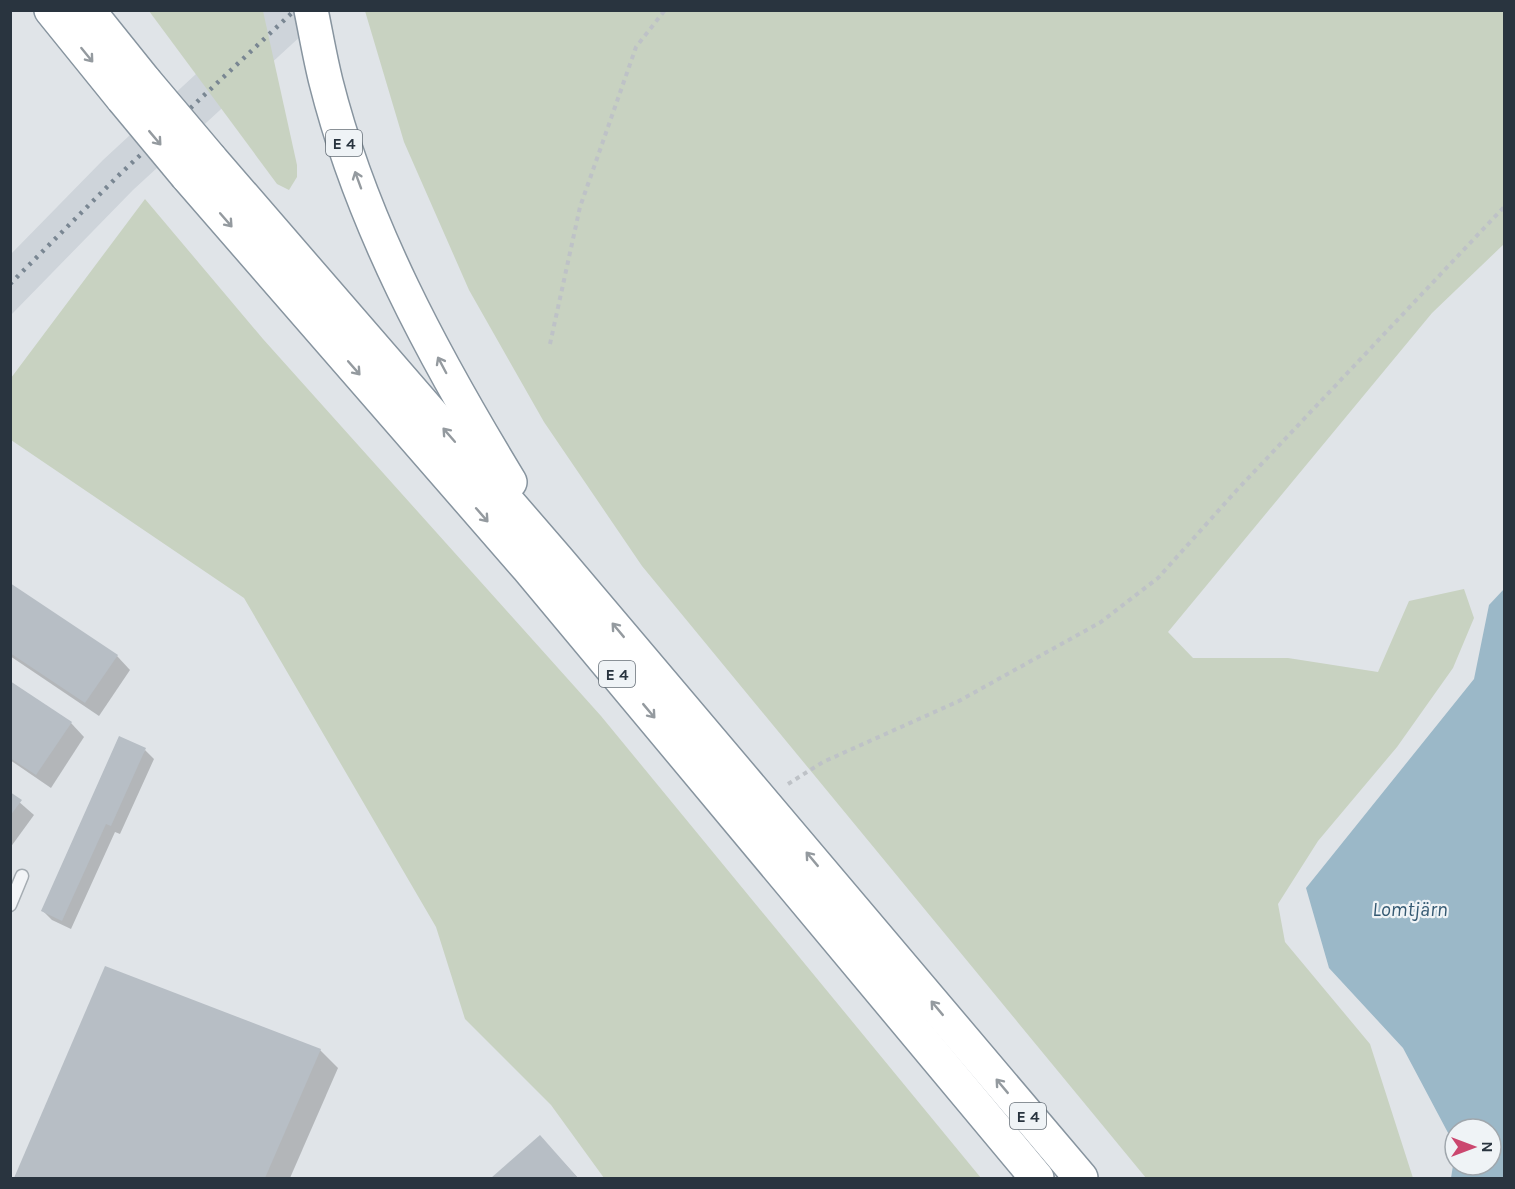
<svg xmlns="http://www.w3.org/2000/svg" width="1515" height="1189" viewBox="0 0 1515 1189" font-family="Karla,sans-serif">
	<style>
		.built { fill: #ced4da }
		.green { fill: #c8d2c1 }
		.water { fill: #9bb8c8 }
		.shadow { fill: #0003 }
		.building { fill: #b7bec5 }
		.lines { fill: none; stroke-linecap: round; stroke-linejoin: round }
		.lane-casing { stroke: #a5acb2; stroke-width: 15 }
		.highway-casing { stroke: #87949f; stroke-width: 36 }
		.path { stroke: #bec2c7; stroke-width: 4; stroke-dasharray: 4.5 4.5; stroke-linecap: butt }
		.lane { stroke: #f2f4f7; stroke-width: 12 }
		.highway { stroke: #fff; stroke-width: 33 }
		.rail { stroke: #798692; stroke-width: 4.5; stroke-dasharray: 3 6; stroke-linecap: butt }
		.highway-bridge-casing { stroke: #87949f; stroke-width: 36; stroke-linecap: butt }
		.highway-bridge { stroke: #fff; stroke-width: 33 }
		.oneway { stroke: #949a9f }
		.labels { text-anchor: middle; stroke-width: 4.5; stroke-linejoin: round; paint-order: stroke }
		.shield { fill: #eff3f6; stroke: #646d76; stroke-width: 1.5 }
		.shield-label { font-size: 16px; font-weight: bold; fill: #29343f }
		.water-label { font-size: 20px; font-style: italic; fill: #345972; stroke: #eff3f6 }
	</style>
	<rect width="100%" height="100%" fill="#e0e4e8"/>
	<!-- built -->
	<path class="built" d="M 264,11 L 328,11 L 133,190 L 11,315 L 11,254 L 103,160 Z"/>
	<!-- green -->
	<g class="green">
		<path d="M 149,11 L 263,11 L 297,165 L 297,177 L 289,190 L 277,184 Z"/>
		<path d="M 365,11 L 1504,11 L 1504,244 L 1432,313 L 1168,632 L 1193,658 L 1288,658 L 1378,672 L 1409,601 L 1464,589 L 1474,618 L 1453,668 L 1397,747 L 1318,841 L 1278,904 L 1285,942 L 1370,1044 L 1413,1178 L 1146,1178 L 642,566 L 544,422 L 469,290 L 404,142 Z"/>
		<path d="M 145,199 L 263,339 L 601,716 L 981,1178 L 604,1178 L 551,1105 L 465,1019 L 436,927 L 244,598 L 11,440 L 11,378 Z"/>
	</g>
	<!-- water -->
	<path class="water" d="M 1504,589 L 1504,1178 L 1451,1178 L 1455,1153 L 1455,1165 L 1491,1165 L 1491,1129 L 1455,1129 L 1455,1146 L 1403,1048 L 1329,968 L 1306,888 L 1474,679 L 1489,605 Z"/>
	<!-- shadow -->
	<g class="shadow">
		<path d="M 10,584 L 117,656 L 130,670 L 99,716 L 10,656 Z"/>
		<path d="M 10,683 L 71,723 L 84,737 L 51,788 L 10,760 Z"/>
		<path d="M 145,750 L 154,759 L 120,834 L 115,832 L 71,929 L 52,920 L 43,911 Z"/>
		<path d="M 10,794 L 34,815 L 10,848 Z"/>
		<path d="M 106,968 L 320,1050 L 338,1068 L 290,1178 L 16,1178 Z"/>
		<path d="M 540,1137 L 578,1178 L 493,1178 Z"/>
	</g>
	<!-- building -->
	<g class="building">
		<path d="M 10,583 L 118,655 L 85,703 L 10,653 Z"/>
		<path d="M 10,681 L 72,722 L 36,775 L 10,758 Z"/>
		<path d="M 119,736 L 146,748 L 111,826 L 106,824 L 62,921 L 41,911 Z"/>
		<path d="M 10,792 L 22,800 L 10,816 Z"/>
		<path d="M 105,966 L 321,1049 L 265,1178 L 14,1178 Z"/>
		<path d="M 540,1135 L 578,1178 L 491,1178 Z"/>
	</g>
	<g class="lines">
		<defs>
			<path id="lane" d="M 10,905 L 22,876"/>
			<g id="highway">
				<path d="M 51,10 L 123,99"/>
				<path d="M 88,10 L 145,81"/>
				<path d="M 311,10 C 316,34 320,58 326,82 C 362,225 434,357 510,482"/>
				<path d="M 210,158 L 558,560 L 1081,1178"/>
				<path d="M 187,176 L 528,568 L 1037,1178"/>
			</g>
		</defs>
		<!-- lane casing -->
		<use href="#lane" class="lane-casing"/>
		<!-- highway casing -->
		<use href="#highway" class="highway-casing"/>
		<!-- path -->
		<g class="path">
			<path d="M 550,344 L 580,207 L 636,47 L 665,10"/>
			<path d="M 788,784 L 823,762 L 959,701 L 1101,622 L 1158,578 L 1236,491 L 1504,207"/>
		</g>
		<!-- lane -->
		<use href="#lane" class="lane"/>
		<!-- highway -->
		<use href="#highway" class="highway"/>
		<!-- rail -->
		<path class="rail" d="M 10,284 L 119,175 L 295,10"/>
		<defs>
			<g id="highway-bridge">
				<path d="M 145,81 L 210,158"/>
				<path d="M 123,99 L 187,176"/>
			</g>
		</defs>
		<!-- highway-bridge casing -->
		<use href="#highway-bridge" class="highway-bridge-casing"/>
		<!-- highway-bridge -->
		<use href="#highway-bridge" class="highway-bridge"/>
	</g>
	<!-- one-way arrows -->
	<defs><path id="oneway-shaft" d="M-6 0H5M1.5-3L5.5 0L1.5 3" fill="none" stroke-width="1.6" stroke-linecap="round" stroke-linejoin="round" transform="scale(1.5)"/></defs>
	<g class="oneway">
		<use href="#oneway-shaft" transform="translate(87 55) rotate(51)"/>
		<use href="#oneway-shaft" transform="translate(155 138) rotate(50)"/>
		<use href="#oneway-shaft" transform="translate(358 180) rotate(-110)"/>
		<use href="#oneway-shaft" transform="translate(226 220) rotate(49)"/>
		<use href="#oneway-shaft" transform="translate(442 365) rotate(-118)"/>
		<use href="#oneway-shaft" transform="translate(354 368) rotate(49)"/>
		<use href="#oneway-shaft" transform="translate(449 435) rotate(-131)"/>
		<use href="#oneway-shaft" transform="translate(482 515) rotate(49)"/>
		<use href="#oneway-shaft" transform="translate(618 630) rotate(-130)"/>
		<use href="#oneway-shaft" transform="translate(649 711) rotate(50)"/>
		<use href="#oneway-shaft" transform="translate(812 859) rotate(-130)"/>
		<use href="#oneway-shaft" transform="translate(937 1008) rotate(-130)"/>
		<use href="#oneway-shaft" transform="translate(1002 1086) rotate(-130)"/>
	</g>
	<g class="labels">
		<!-- shield labels -->
		<g class="shield">
			<rect x="326" y="130" width="36" height="26" rx="4.5"/>
			<rect x="599" y="661" width="36" height="26" rx="4.5"/>
			<rect x="1010" y="1103" width="36" height="26" rx="4.5"/>
		</g>
		<g class="shield-label">
			<text x="344" y="149">E 4</text>
			<text x="617" y="680">E 4</text>
			<text x="1028" y="1122">E 4</text>
		</g>
		<!-- water labels -->
		<g class="water-label">
			<text x="1410" y="916">Lomtjärn</text>
		</g>
	</g>
	<!-- border -->
	<rect width="1515" height="1189" fill="none" stroke="#29343f" stroke-width="24"/>
	<!-- north arrow -->
	<g transform="translate(1473 1147) rotate(90)"><circle r="28" fill="#eff3f6" stroke="#a0a7ad" stroke-width="1.5"/>
	<path d="M0-4.5L10 22L0 15L-10 22Z" fill="#cb476f"/>
	<text y="-9" font-size="16" font-weight="bold" text-anchor="middle" fill="#29343f">N</text>
	</g>
</svg>
